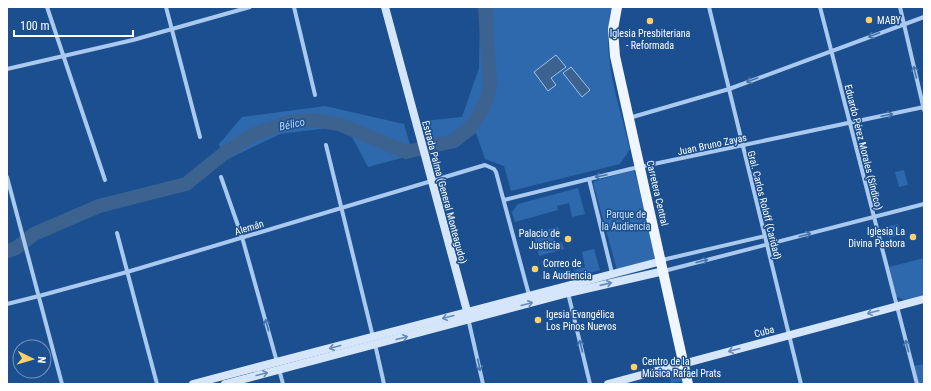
<svg xmlns="http://www.w3.org/2000/svg" width="931" height="391" viewBox="0 0 931 391" font-family="'Roboto Condensed',sans-serif">
	<style>
		.green { fill: #2e69ad }
		.water { fill: #3c6290; stroke: #9cc4f0 }
		.lines { fill: none; stroke-linecap: round; stroke-linejoin: round }
		.river { stroke: #3c6290; stroke-width: 14 }
		.street { stroke: #a9c9ee; stroke-width: 4 }
		.secondary { stroke: #d6e6fa; stroke-width: 8 }
		.primary { stroke: #f0f6ff; stroke-width: 10 }
		.oneway { stroke: #4674ac }
		.oneway2 { stroke: #668bba }
		.poi-dot { fill: #ffd166; stroke: #1b4f8f; stroke-width: 1.5 }
		.labels { text-anchor: middle; stroke-width: 3; stroke-linejoin: round; paint-order: stroke }
		.poi-label { font-size: 10px; fill: #fff; stroke: #1b4f8f; text-anchor: start }
		.street-label { font-size: 10px; fill: #fff; stroke: #1b4f8f }
		.park-label { font-size: 10px; fill: #cfe3fa; stroke: #1b4f8f }
		.water-label { font-size: 11px; font-style: italic; fill: #b5d3f5; stroke: #1b4f8f }
	</style>
	<rect width="100%" height="100%" fill="#1b4f8f"/>
	<!-- green -->
	<g class="green">
		<path d="M 480,7 L 612,7 C 600,54 619,103 630,149 L 620,164 L 511,191 L 504,166 L 485,159 L 476,133 L 455,148 L 430,151 L 423,121 L 462,117 L 479,68 Z"/>
		<path d="M 325,106 L 404,124 L 413,155 L 368,167 L 351,135 L 329,128 L 280,134 L 224,161 L 219,144 L 242,117 Z"/>
		<path d="M 634,170 L 658,259 L 617,270 L 593,183 L 595,181 Z"/>
		<path d="M 904,170 L 908,185 L 899,187 L 895,172 Z"/>
		<path d="M 578,188 L 585,214 L 572,217 L 569,203 L 557,206 L 558,210 L 515,222 L 512,212 L 518,204 Z"/>
		<path d="M 898,224 L 901,235 L 889,238 L 889,236 L 886,237 L 884,228 Z"/>
		<path d="M 558,227 L 560,234 L 555,236 L 554,240 L 557,243 L 562,242 L 564,249 L 539,256 L 533,233 Z"/>
		<path d="M 594,249 L 600,270 L 576,277 L 574,270 L 585,267 L 582,252 Z"/>
		<path d="M 924,258 L 924,295 L 904,300 L 896,296 L 889,267 Z"/>
		<path d="M 924,364 L 924,384 L 919,384 L 914,366 Z"/>
		<path d="M 680,368 L 683,381 L 671,383 L 668,371 Z"/>
	</g>
	<!-- water -->
	<g class="water">
		<path d="M 556,55 L 566,67 L 551,78 L 556,85 L 548,91 L 534,72 Z"/>
		<path d="M 571,67 L 590,90 L 582,97 L 563,73 Z"/>
	</g>
	<g class="lines">
		<!-- river -->
		<path class="river" d="M 7,251 L 16,248 L 34,234 L 99,206 L 186,184 L 227,151 L 255,134 L 289,122 L 314,120 L 339,124 L 406,152 L 454,141 L 470,128 L 481,112 L 487,99 L 490,83 L 485,7"/>
		<!-- street -->
		<g class="street">
			<path d="M 47,7 L 105,180"/>
			<path d="M 166,7 L 200,137"/>
			<path d="M 294,7 L 315,95"/>
			<path d="M 709,7 L 801,384"/>
			<path d="M 820,7 L 917,384"/>
			<path d="M 900,7 L 924,110"/>
			<path d="M 7,69 L 133,40 L 250,7"/>
			<path d="M 629,118 L 729,89 L 924,17"/>
			<path d="M 326,145 L 373,337"/>
			<path d="M 7,177 L 62,384"/>
			<path d="M 221,177 L 242,237 L 277,362"/>
			<path d="M 589,179 L 612,273"/>
			<path d="M 504,200 L 630,169 L 924,107"/>
			<path d="M 117,233 L 157,384"/>
			<path d="M 662,260 L 765,236"/>
			<path d="M 664,271 L 924,204"/>
			<path d="M 568,293 L 590,384"/>
			<path d="M 7,304 L 39,296 L 127,272 L 485,165 L 494,169 L 496,172 L 529,295"/>
			<path d="M 468,318 L 483,384"/>
			<path d="M 375,344 L 384,384"/>
			<path d="M 279,369 L 283,384"/>
		</g>
		<!-- secondary -->
		<g class="secondary">
			<path d="M 385,7 L 467,311"/>
			<path d="M 193,384 L 662,261"/>
			<path d="M 225,384 L 568,293 L 664,271"/>
			<path d="M 608,384 L 924,299"/>
		</g>
		<!-- primary -->
		<path class="primary" d="M 617,7 L 613,29 L 615,56 L 688,384"/>
	</g>
	<!-- one-way arrows -->
	<defs><path id="oneway-shaft" d="M-6 0H5M1.5-3L5.5 0L1.5 3" fill="none" stroke-width="1.6" stroke-linecap="round" stroke-linejoin="round"/></defs>
	<g class="oneway">
		<use href="#oneway-shaft" transform="translate(874 35) rotate(159)"/>
		<use href="#oneway-shaft" transform="translate(915 72) rotate(-103)"/>
		<use href="#oneway-shaft" transform="translate(752 80) rotate(160)"/>
		<use href="#oneway-shaft" transform="translate(887 115) rotate(-12)"/>
		<use href="#oneway-shaft" transform="translate(601 176) rotate(168)"/>
		<use href="#oneway-shaft" transform="translate(805 235) rotate(-15)"/>
		<use href="#oneway-shaft" transform="translate(702 261) rotate(-14)"/>
		<use href="#oneway-shaft" transform="translate(267 325) rotate(-105)"/>
		<use href="#oneway-shaft" transform="translate(581 346) rotate(-104)"/>
		<use href="#oneway-shaft" transform="translate(907 346) rotate(-105)"/>
		<use href="#oneway-shaft" transform="translate(479 365) rotate(78)"/>
	</g>
	<g class="oneway2">
		<use href="#oneway-shaft" transform="translate(606 284) rotate(-13)"/>
		<use href="#oneway-shaft" transform="translate(527 304) rotate(-15)"/>
		<use href="#oneway-shaft" transform="translate(873 312) rotate(165)"/>
		<use href="#oneway-shaft" transform="translate(448 317) rotate(165)"/>
		<use href="#oneway-shaft" transform="translate(402 338) rotate(-15)"/>
		<use href="#oneway-shaft" transform="translate(335 347) rotate(165)"/>
		<use href="#oneway-shaft" transform="translate(734 350) rotate(165)"/>
		<use href="#oneway-shaft" transform="translate(262 374) rotate(-14)"/>
	</g>
	<!-- markers -->
	<g class="poi-dot">
		<circle cx="869" cy="20" r="4"/>
		<circle cx="650" cy="21" r="4"/>
		<circle cx="913" cy="237" r="4"/>
		<circle cx="568" cy="239" r="4"/>
		<circle cx="535" cy="269" r="4"/>
		<circle cx="538" cy="320" r="4"/>
		<circle cx="634" cy="367" r="4"/>
	</g>
	<g class="labels">
		<!-- poi labels -->
		<g class="poi-label">
			<text x="877" y="24">MABY</text>
			<text x="650" y="37" text-anchor="middle">Iglesia Presbiteriana<tspan x="650" dy="12">- Reformada</tspan></text>
			<text x="905" y="235" text-anchor="end">Iglesia La<tspan x="905" dy="12">Divina Pastora</tspan></text>
			<text x="560" y="237" text-anchor="end">Palacio de<tspan x="560" dy="12">Justicia</tspan></text>
			<text x="543" y="267">Correo de<tspan x="543" dy="12">la Audiencia</tspan></text>
			<text x="546" y="318">Igesia Evangélica<tspan x="546" dy="12">Los Pinos Nuevos</tspan></text>
			<text x="642" y="365">Centro de la<tspan x="642" dy="12">Música Rafael Prats</tspan></text>
		</g>
		<!-- street labels -->
		<g class="street-label">
			<text transform="translate(712 144) rotate(-12)" y="4">Juan Bruno Zayas</text>
			<text transform="translate(864 147) rotate(76)" y="4">Eduardo Pérez Morales (Síndico)</text>
			<text transform="translate(445 192) rotate(75)" y="4">Estrada Palma (General Monteagudo)</text>
			<text transform="translate(658 193) rotate(77)" y="4">Carretera Central</text>
			<text transform="translate(765 205) rotate(76)" y="4">Gral. Carlos Roloff (Caridad)</text>
			<text transform="translate(249 227) rotate(-17)" y="4">Alemán</text>
			<text transform="translate(764 331) rotate(-15)" y="4">Cuba</text>
		</g>
		<!-- park labels -->
		<g class="park-label">
			<text x="626" y="218">Parque de<tspan x="626" dy="12">la Audiencia</tspan></text>
		</g>
		<!-- water labels -->
		<g class="water-label">
			<text transform="translate(292 124) rotate(-12)" y="4">Bélico</text>
		</g>
	</g>
	<!-- border -->
	<rect width="931" height="391" fill="none" stroke="#ffffff" stroke-width="16"/>
	<!-- north arrow -->
	<g transform="translate(32 359) rotate(95)"><circle r="19" fill="#1b4f8f" stroke="#7695bc"/>
	<path d="M0-3L7 15L0 10L-7 15Z" fill="#ffd166"/>
	<text y="-6" font-size="11" font-weight="bold" text-anchor="middle" fill="#ffffff">N</text>
	</g>
	<!-- scale -->
	<path d="M14 30v6h119v-6" fill="none" stroke="#ffffff" stroke-width="2"/>
	<text x="20" y="30" font-size="12" fill="#ffffff" stroke="#1b4f8f" stroke-width="3" paint-order="stroke">100 m</text>
</svg>
